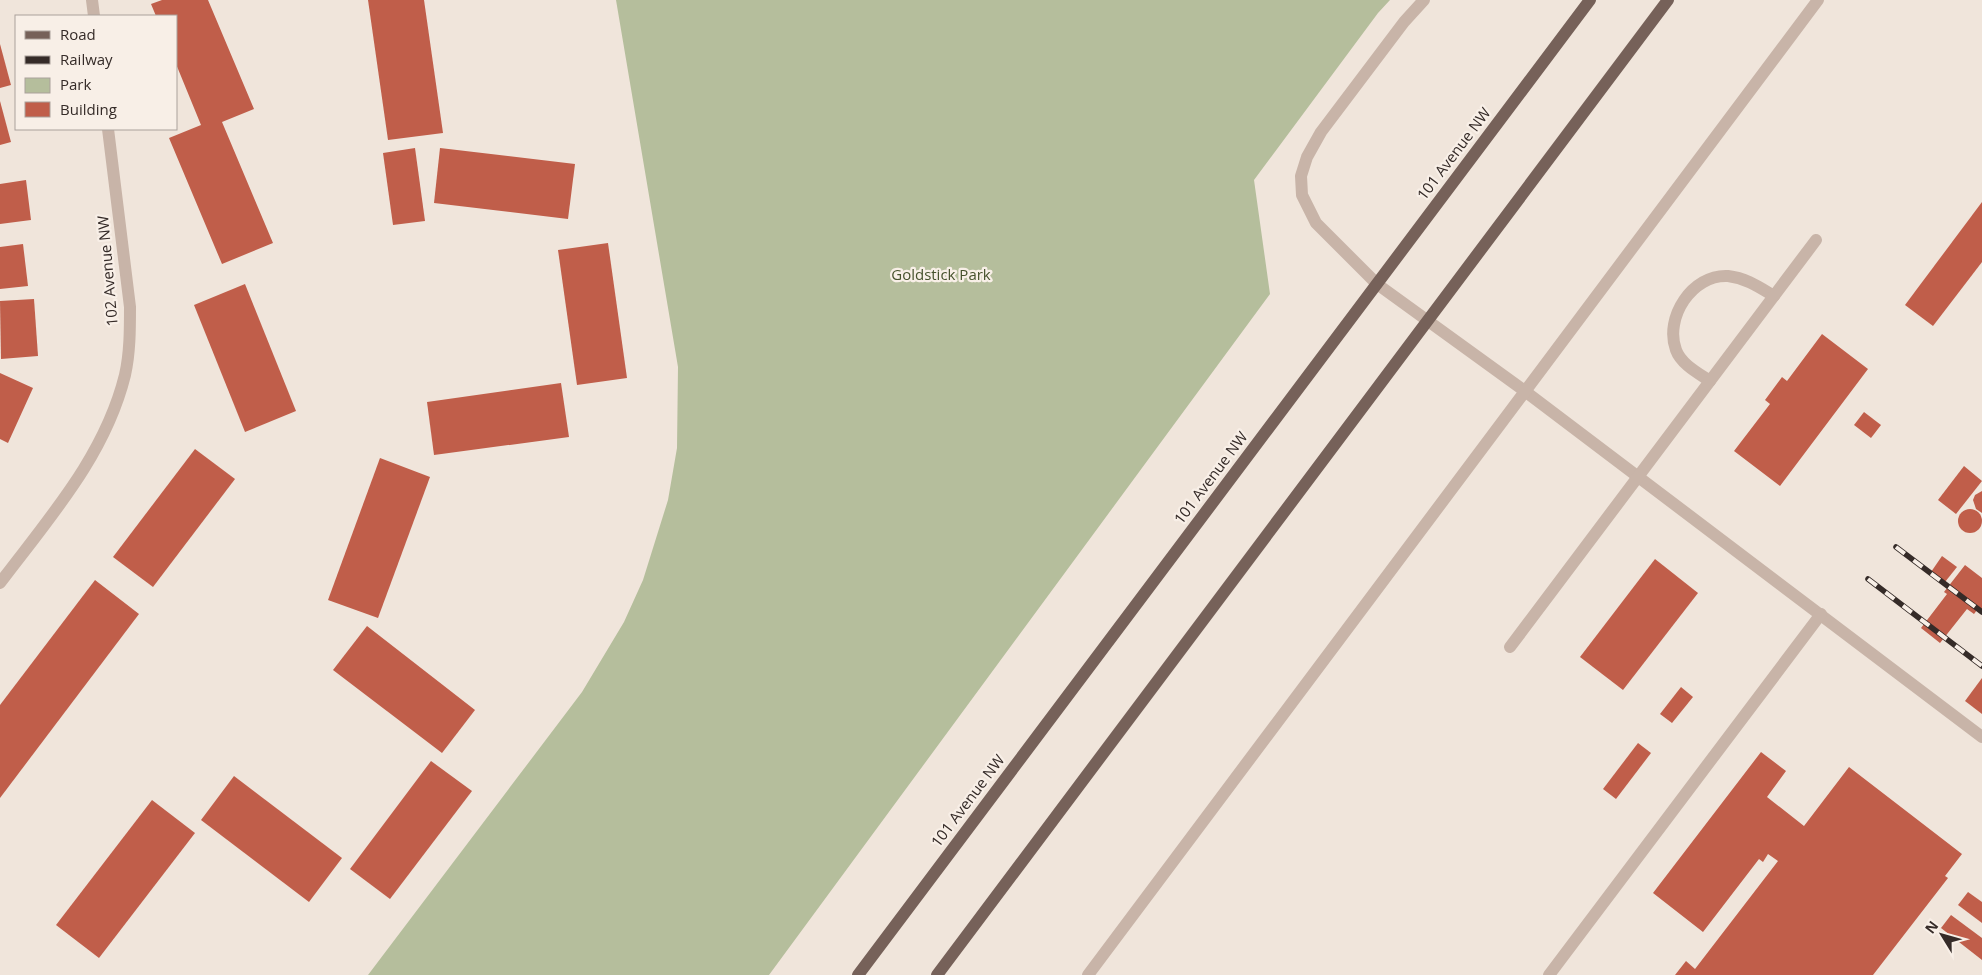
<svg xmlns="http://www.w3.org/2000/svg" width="1982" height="975" viewBox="0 0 1982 975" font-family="'Open Sans',sans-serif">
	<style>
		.green { fill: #b5be9c }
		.building { fill: #c05e4a }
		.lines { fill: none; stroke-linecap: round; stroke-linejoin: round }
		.lane { stroke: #c8b4a8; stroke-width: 12 }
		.street { stroke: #c8b4a8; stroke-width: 12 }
		.primary { stroke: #766159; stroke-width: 12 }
		.rail-casing { stroke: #352b28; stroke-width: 5.5 }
		.rail { stroke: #f8efe7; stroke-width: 4; stroke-dasharray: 11; stroke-linecap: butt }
		.labels { text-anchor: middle; stroke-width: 4.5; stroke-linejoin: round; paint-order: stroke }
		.street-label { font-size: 15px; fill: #352b28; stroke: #f8efe7 }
		.park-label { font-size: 15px; fill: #47522d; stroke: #f8efe7 }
	</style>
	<rect width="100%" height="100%" fill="#f0e5db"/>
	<!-- green -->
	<path class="green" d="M 616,0 L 1390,0 L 1378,13 L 1254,180 L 1270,294 L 769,975 L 368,975 L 582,692 L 624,622 L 643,580 L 668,500 L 677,448 L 678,367 Z"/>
	<!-- building -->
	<g class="building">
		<path d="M 162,0 L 208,0 L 254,109 L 222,122 L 273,243 L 222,264 L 169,138 L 201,125 L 176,64 L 176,16 L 156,16 L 151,4 Z"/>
		<path d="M 368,0 L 424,0 L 443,133 L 388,140 Z"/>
		<path d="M 0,44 L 11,85 L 0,88 Z"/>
		<path d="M 0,101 L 11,142 L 0,145 Z"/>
		<path d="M 415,148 L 425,221 L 393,225 L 383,153 Z"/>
		<path d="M 440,148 L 575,164 L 568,219 L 434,203 Z"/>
		<path d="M 26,180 L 31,220 L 0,224 L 0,184 Z"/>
		<path d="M 1982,202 L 1982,262 L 1933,326 L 1905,305 Z"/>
		<path d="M 608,243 L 627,378 L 577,385 L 558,250 Z"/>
		<path d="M 23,244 L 28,286 L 0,289 L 0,247 Z"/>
		<path d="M 245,284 L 296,411 L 245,432 L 194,305 Z"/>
		<path d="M 34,299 L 38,356 L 1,359 L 0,301 Z"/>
		<path d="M 1822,334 L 1868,369 L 1780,486 L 1734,451 L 1770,404 L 1765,400 L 1782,377 L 1787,381 Z"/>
		<path d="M 0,373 L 33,388 L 8,443 L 0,439 Z"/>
		<path d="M 561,383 L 569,437 L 434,455 L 427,402 Z"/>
		<path d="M 1864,412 L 1881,425 L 1871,438 L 1854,425 Z"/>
		<path d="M 195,449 L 235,479 L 153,587 L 113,557 Z"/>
		<path d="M 380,458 L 430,477 L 378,618 L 328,600 Z"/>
		<path d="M 1964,466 L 1982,481 L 1956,514 L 1938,500 Z"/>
		<path d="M 1982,491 L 1982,513 L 1976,509 L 1973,500 L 1975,495 Z"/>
		<circle cx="1970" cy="521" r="12"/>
		<path d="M 1942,556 L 1957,567 L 1945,582 L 1931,572 Z"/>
		<path d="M 1655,559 L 1698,593 L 1623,690 L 1580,657 Z"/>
		<path d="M 1965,565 L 1982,578 L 1982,614 L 1977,610 L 1974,614 L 1967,609 L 1940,643 L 1921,628 L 1947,594 L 1944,592 Z"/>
		<path d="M 95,580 L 139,614 L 0,798 L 0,705 Z"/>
		<path d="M 367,626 L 475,710 L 442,753 L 333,670 Z"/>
		<path d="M 1982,678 L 1982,714 L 1965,701 Z"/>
		<path d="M 1681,687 L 1693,697 L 1672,723 L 1660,714 Z"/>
		<path d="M 1638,743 L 1651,753 L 1616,799 L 1603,789 Z"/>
		<path d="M 1761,752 L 1786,771 L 1767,797 L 1804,826 L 1849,767 L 1962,854 L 1945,876 L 1948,878 L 1873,975 L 1675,975 L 1686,961 L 1695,969 L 1778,861 L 1768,854 L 1763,862 L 1759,859 L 1703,932 L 1653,893 Z"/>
		<path d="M 431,761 L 472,791 L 390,899 L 350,869 Z"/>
		<path d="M 234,776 L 342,858 L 309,902 L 201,820 Z"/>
		<path d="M 152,800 L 195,833 L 99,958 L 56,925 Z"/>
		<path d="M 1968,892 L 1982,902 L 1982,923 L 1958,905 Z"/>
		<path d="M 1951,915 L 1982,938 L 1982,960 L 1941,928 Z"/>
	</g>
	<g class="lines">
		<!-- lane -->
		<g class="lane">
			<path d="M 1710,381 C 1698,373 1681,364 1676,350 C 1664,318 1692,274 1728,276 C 1746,278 1759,287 1774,296"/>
			<path d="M 1526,392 L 1982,737"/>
			<path d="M 1510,647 L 1816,240"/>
			<path d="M 1549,975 L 1821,614"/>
		</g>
		<!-- street -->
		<g class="street">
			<path d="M 92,0 L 94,16"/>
			<path d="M 1424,0 L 1404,22 L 1321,132 L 1307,157 L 1301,176 L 1302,195 L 1316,223 L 1377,284 L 1526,392"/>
			<path d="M 0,583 C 49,518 105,456 125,375 C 130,353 130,329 130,307 L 108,129"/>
			<path d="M 1088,975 L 1818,0"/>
		</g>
		<!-- primary -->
		<g class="primary">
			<path d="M 858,975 L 1590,0"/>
			<path d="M 937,975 L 1668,0"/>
		</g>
		<defs>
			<g id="rail">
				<path d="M 1896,547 L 1982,612"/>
				<path d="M 1868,579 L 1982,666"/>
			</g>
		</defs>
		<!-- rail casing -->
		<use href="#rail" class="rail-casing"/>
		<!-- rail -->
		<use href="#rail" class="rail"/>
	</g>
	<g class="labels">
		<!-- street labels -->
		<g class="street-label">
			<text transform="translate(1454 154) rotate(-53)" y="5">101 Avenue NW</text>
			<text transform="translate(108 271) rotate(-95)" y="5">102 Avenue NW</text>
			<text transform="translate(1211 478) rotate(-53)" y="5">101 Avenue NW</text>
			<text transform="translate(968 801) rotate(-53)" y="5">101 Avenue NW</text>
		</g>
		<!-- park labels -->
		<g class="park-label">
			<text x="941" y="280">Goldstick Park</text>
		</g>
	</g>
	<!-- legend -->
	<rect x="15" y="15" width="162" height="115" fill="#f8efe7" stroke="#aaa19b"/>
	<rect x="25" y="31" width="25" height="8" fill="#766159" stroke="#aaa19b"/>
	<text x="60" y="40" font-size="15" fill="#352b28">Road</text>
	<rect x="25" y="56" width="25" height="8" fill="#352b28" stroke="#aaa19b"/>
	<text x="60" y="65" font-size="15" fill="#352b28">Railway</text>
	<rect x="25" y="78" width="25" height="15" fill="#b5be9c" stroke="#aaa19b"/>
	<text x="60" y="90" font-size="15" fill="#352b28">Park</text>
	<rect x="25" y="102" width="25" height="15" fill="#c05e4a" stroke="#aaa19b"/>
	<text x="60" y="115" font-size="15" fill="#352b28">Building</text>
	<!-- north arrow -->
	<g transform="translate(1942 935) rotate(307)" stroke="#f8efe7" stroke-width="4" paint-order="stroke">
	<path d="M0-4L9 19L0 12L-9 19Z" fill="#352b28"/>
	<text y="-8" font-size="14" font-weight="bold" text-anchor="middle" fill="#352b28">N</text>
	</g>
</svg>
